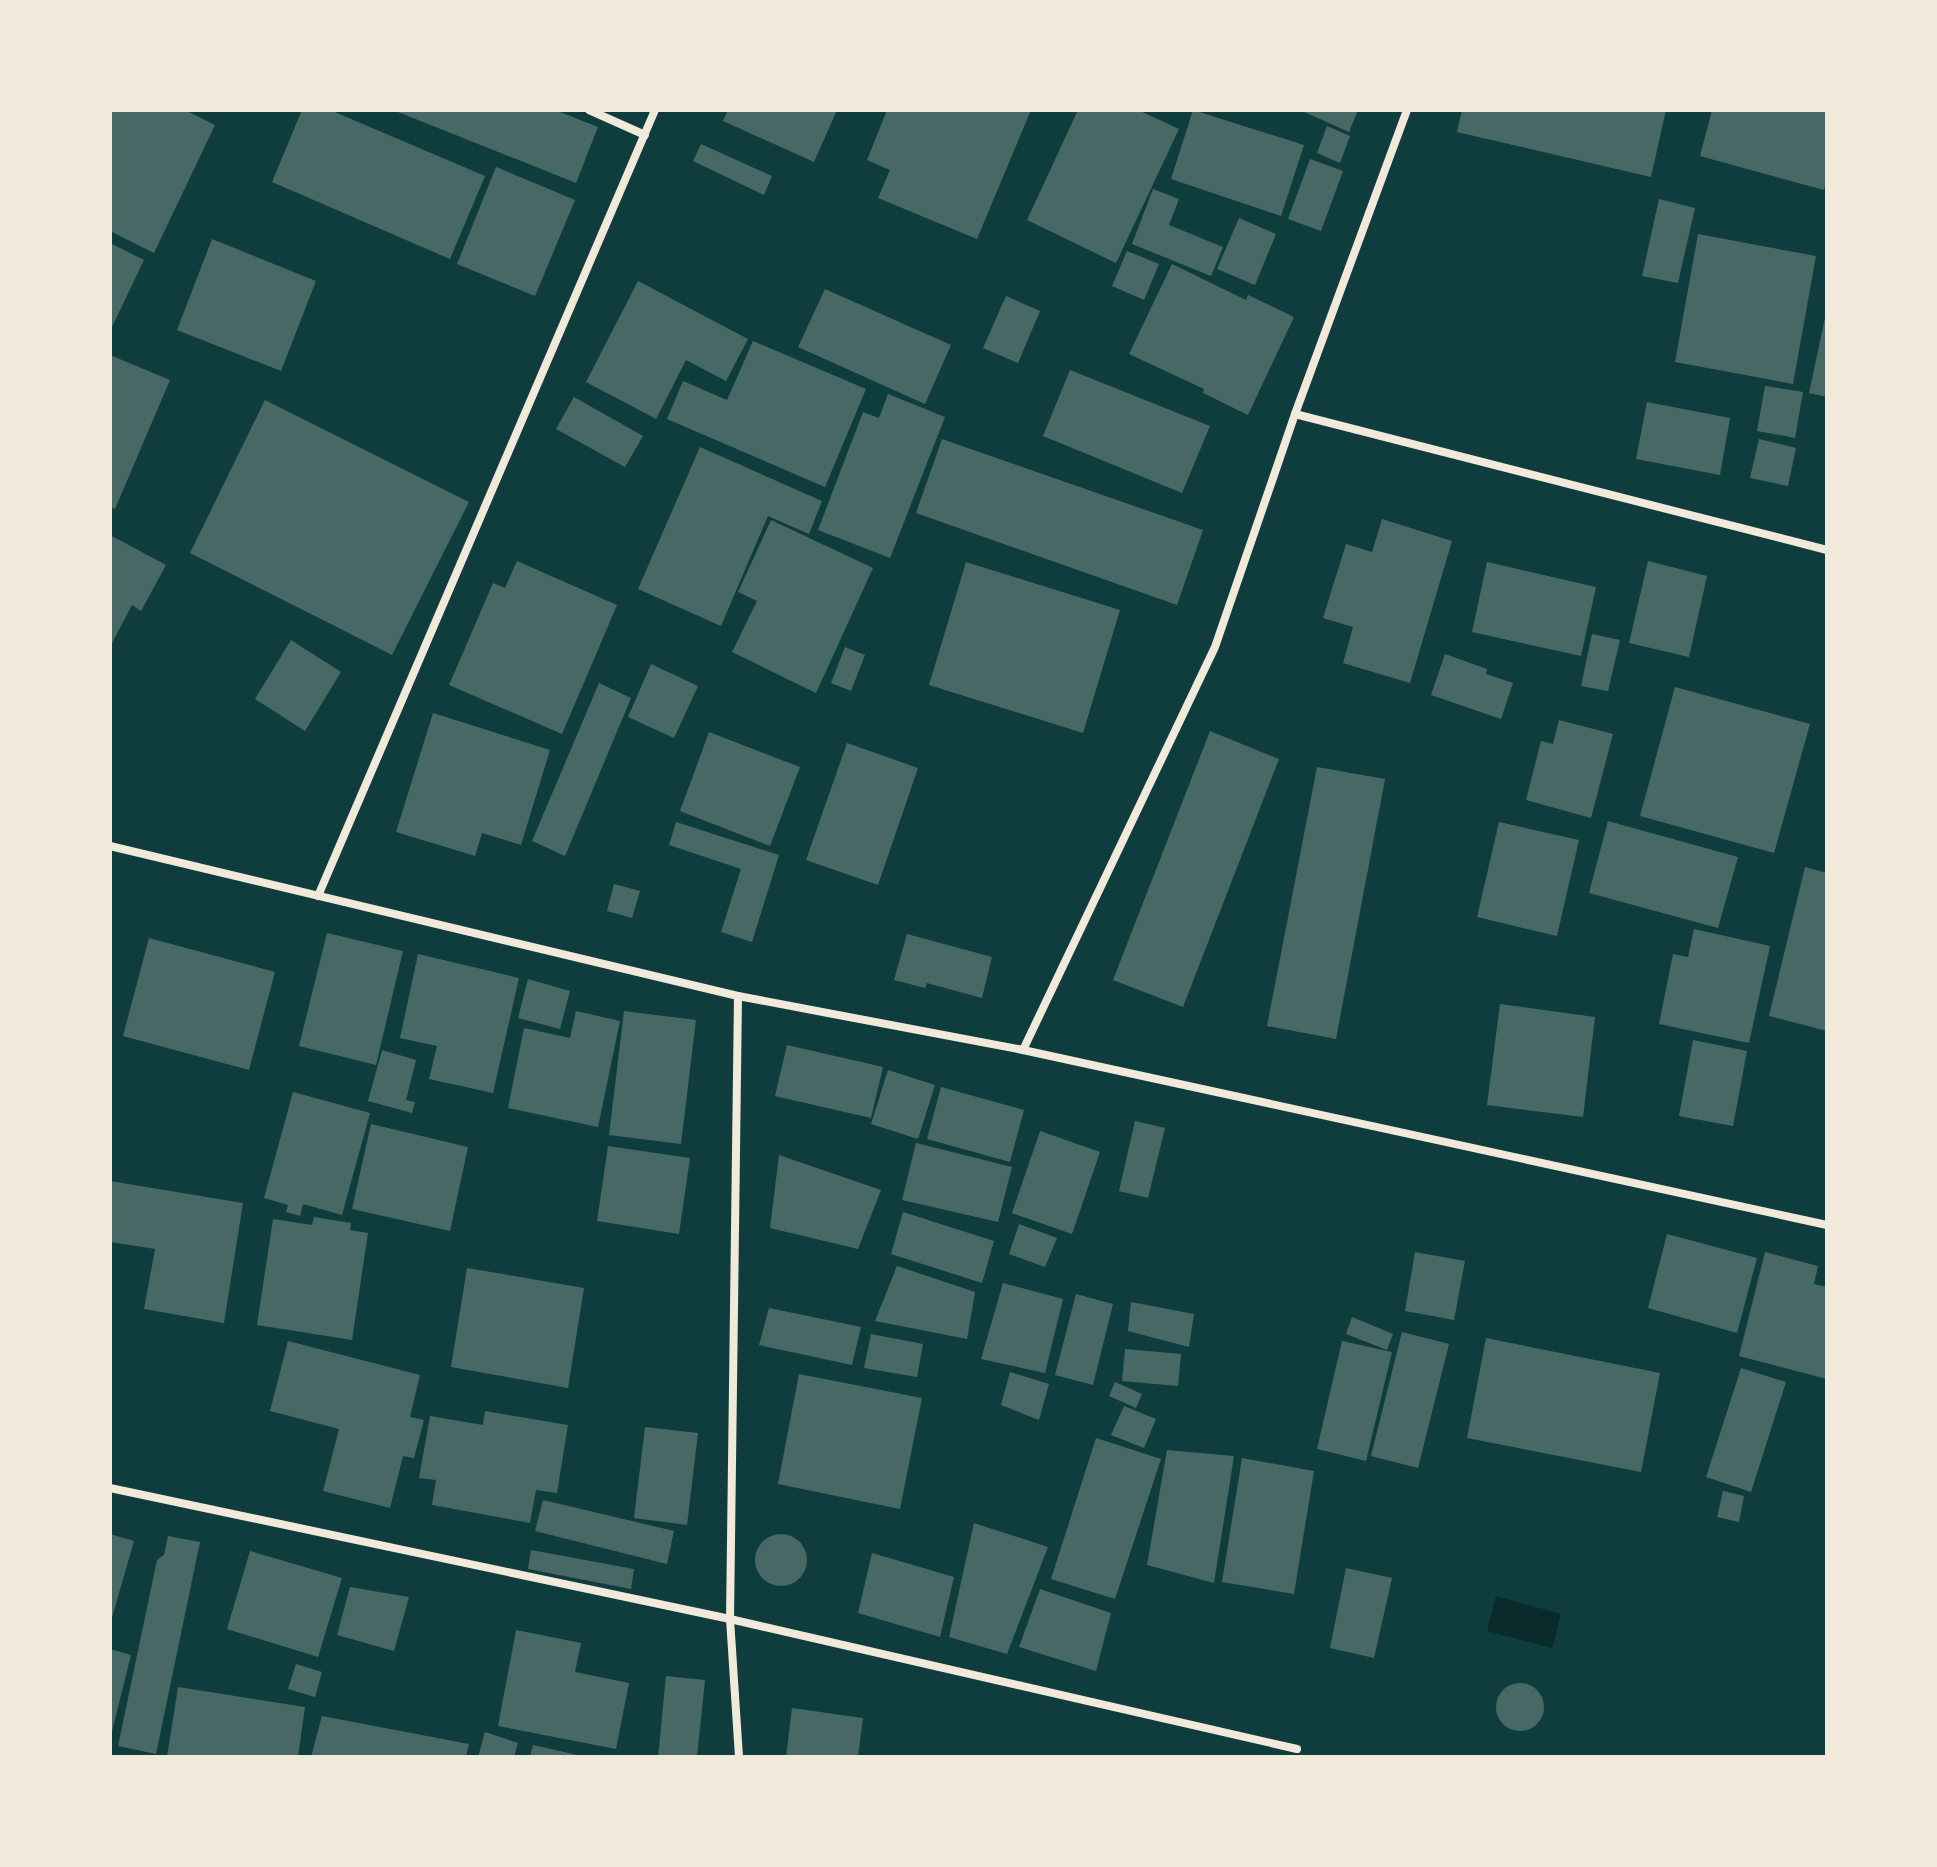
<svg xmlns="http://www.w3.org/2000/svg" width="1937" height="1867" viewBox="0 0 1937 1867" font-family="Inter,sans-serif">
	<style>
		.water { fill: #0a2a2b }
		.building { fill: #486865 }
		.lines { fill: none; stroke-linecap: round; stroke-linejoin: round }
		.minor { stroke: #f1e9da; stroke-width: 8 }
	</style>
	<rect width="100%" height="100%" fill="#0f3d3e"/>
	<!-- water -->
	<path class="water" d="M 1496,1596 L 1561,1614 L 1552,1648 L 1487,1631 Z"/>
	<!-- building -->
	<g class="building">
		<path d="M 110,110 L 185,110 L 215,125 L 154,253 L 110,231 Z"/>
		<path d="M 302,110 L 330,110 L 485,176 L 450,259 L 272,182 Z"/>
		<path d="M 393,110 L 555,110 L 598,127 L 576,183 Z"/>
		<path d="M 728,110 L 837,110 L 814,162 L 723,121 Z"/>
		<path d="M 887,110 L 1031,110 L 977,239 L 878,198 L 890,170 L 867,160 Z"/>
		<path d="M 1078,110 L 1138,110 L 1179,129 L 1116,263 L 1027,220 Z"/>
		<path d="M 1193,110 L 1304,145 L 1281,216 L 1171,179 Z"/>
		<path d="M 1300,110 L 1358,110 L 1349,132 Z"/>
		<path d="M 1462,110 L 1666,110 L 1651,177 L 1457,132 Z"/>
		<path d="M 1712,110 L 1827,110 L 1827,178 L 1824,190 L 1700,156 Z"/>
		<path d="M 1327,126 L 1350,136 L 1340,163 L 1317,153 Z"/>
		<path d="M 701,144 L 772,176 L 764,195 L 693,161 Z"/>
		<path d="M 1310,159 L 1343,171 L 1321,231 L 1288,219 Z"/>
		<path d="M 496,167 L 575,200 L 535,296 L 457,264 Z"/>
		<path d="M 1153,189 L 1179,199 L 1169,225 L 1223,247 L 1211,276 L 1132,244 Z"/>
		<path d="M 1659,199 L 1695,208 L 1678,283 L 1642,276 Z"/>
		<path d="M 1239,218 L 1276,234 L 1255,285 L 1217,269 Z"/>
		<path d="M 1698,234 L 1816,256 L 1793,384 L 1675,362 Z"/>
		<path d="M 212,239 L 316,281 L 281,371 L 177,330 Z"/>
		<path d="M 110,243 L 144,260 L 110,331 Z"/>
		<path d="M 1127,251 L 1159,264 L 1144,300 L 1112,286 Z"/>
		<path d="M 1172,264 L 1246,300 L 1248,295 L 1294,317 L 1248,415 L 1203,393 L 1204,389 L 1129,354 Z"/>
		<path d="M 638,281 L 748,339 L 726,381 L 686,360 L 656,419 L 586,382 Z"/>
		<path d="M 825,289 L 951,345 L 925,404 L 798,347 Z"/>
		<path d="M 1006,296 L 1040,311 L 1018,363 L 983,348 Z"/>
		<path d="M 1826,313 L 1827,313 L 1827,397 L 1809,393 Z"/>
		<path d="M 753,341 L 866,389 L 825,487 L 667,419 L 683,381 L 727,400 Z"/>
		<path d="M 110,355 L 170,380 L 115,509 L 110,507 Z"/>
		<path d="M 1070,370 L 1210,426 L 1182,493 L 1043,436 Z"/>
		<path d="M 1765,386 L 1803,392 L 1795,438 L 1757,431 Z"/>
		<path d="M 888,394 L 945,417 L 890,558 L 818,530 L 863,412 L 879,418 Z"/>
		<path d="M 574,397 L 643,436 L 625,467 L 556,429 Z"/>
		<path d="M 265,400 L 469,502 L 392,655 L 190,553 Z"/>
		<path d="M 1647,402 L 1730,418 L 1720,475 L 1636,459 Z"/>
		<path d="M 942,439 L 1203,530 L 1177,605 L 916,513 Z"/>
		<path d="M 1759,439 L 1796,448 L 1788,486 L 1750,478 Z"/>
		<path d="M 700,447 L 822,501 L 809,534 L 768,516 L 721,626 L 638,589 Z"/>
		<path d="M 1382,519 L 1452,541 L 1410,683 L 1343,663 L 1353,627 L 1323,618 L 1346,544 L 1372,552 Z"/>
		<path d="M 771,520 L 873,568 L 816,693 L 732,652 L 757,601 L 738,592 Z"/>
		<path d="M 110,535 L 166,565 L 141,611 L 132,605 L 110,647 Z"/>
		<path d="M 517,561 L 617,605 L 562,734 L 449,685 L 493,583 L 505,588 Z"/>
		<path d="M 1648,561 L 1707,576 L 1689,657 L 1629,643 Z"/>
		<path d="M 966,562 L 1120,610 L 1083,733 L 929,685 Z"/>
		<path d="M 1487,562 L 1596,587 L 1581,656 L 1472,632 Z"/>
		<path d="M 1592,634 L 1620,640 L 1608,691 L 1581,686 Z"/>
		<path d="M 291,640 L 341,672 L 305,731 L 255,699 Z"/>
		<path d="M 845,647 L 865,655 L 851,691 L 831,683 Z"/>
		<path d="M 1445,654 L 1487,669 L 1486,674 L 1513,683 L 1501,719 L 1431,695 Z"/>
		<path d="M 651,664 L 698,686 L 674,738 L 628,717 Z"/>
		<path d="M 599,683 L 631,698 L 565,856 L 532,841 Z"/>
		<path d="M 1675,687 L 1810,724 L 1774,853 L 1640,816 Z"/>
		<path d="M 433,713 L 550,750 L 521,845 L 482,833 L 475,856 L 396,832 Z"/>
		<path d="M 1559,720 L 1613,734 L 1591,818 L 1526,800 L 1541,741 L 1553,744 Z"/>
		<path d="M 1210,731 L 1279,759 L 1183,1007 L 1113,980 Z"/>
		<path d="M 709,732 L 800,767 L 770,846 L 680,811 Z"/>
		<path d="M 847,743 L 918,768 L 878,885 L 806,860 Z"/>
		<path d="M 1317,767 L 1385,779 L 1336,1039 L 1267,1026 Z"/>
		<path d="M 1608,821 L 1738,857 L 1718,928 L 1589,893 Z"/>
		<path d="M 676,822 L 779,855 L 752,942 L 721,932 L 741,869 L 669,845 Z"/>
		<path d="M 1499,822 L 1579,840 L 1557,936 L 1477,917 Z"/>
		<path d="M 1805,867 L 1827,873 L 1827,1031 L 1769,1016 Z"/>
		<path d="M 614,884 L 640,891 L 632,918 L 607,911 Z"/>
		<path d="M 1694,929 L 1770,946 L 1749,1043 L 1659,1024 L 1673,954 L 1688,957 Z"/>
		<path d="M 327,933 L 403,951 L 376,1065 L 299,1046 Z"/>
		<path d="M 907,934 L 992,957 L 982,998 L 927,983 L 925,988 L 894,980 Z"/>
		<path d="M 149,938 L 275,972 L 249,1070 L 123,1036 Z"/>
		<path d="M 418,954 L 519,978 L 493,1093 L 429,1079 L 437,1046 L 400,1038 Z"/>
		<path d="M 528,979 L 570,991 L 560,1029 L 518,1018 Z"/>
		<path d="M 1500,1004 L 1595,1017 L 1583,1117 L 1487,1105 Z"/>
		<path d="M 576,1011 L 620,1021 L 598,1127 L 508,1108 L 524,1028 L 570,1038 Z"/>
		<path d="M 624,1011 L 696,1020 L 681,1144 L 609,1135 Z"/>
		<path d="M 1693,1040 L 1747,1051 L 1733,1126 L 1679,1116 Z"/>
		<path d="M 787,1045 L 883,1067 L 871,1118 L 775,1096 Z"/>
		<path d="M 382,1050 L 416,1060 L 406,1100 L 415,1102 L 412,1113 L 368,1101 Z"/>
		<path d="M 888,1070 L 935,1085 L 918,1139 L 871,1124 Z"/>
		<path d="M 941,1087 L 1024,1110 L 1010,1162 L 927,1139 Z"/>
		<path d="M 293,1092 L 370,1113 L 342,1215 L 303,1204 L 300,1216 L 286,1212 L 288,1205 L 264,1198 Z"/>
		<path d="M 1135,1121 L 1165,1128 L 1148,1198 L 1119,1191 Z"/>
		<path d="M 371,1124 L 468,1147 L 450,1231 L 352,1209 Z"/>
		<path d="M 1040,1131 L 1100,1152 L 1072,1234 L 1012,1213 Z"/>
		<path d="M 916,1143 L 1012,1167 L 998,1222 L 902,1200 Z"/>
		<path d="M 608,1146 L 690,1158 L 679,1234 L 597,1221 Z"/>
		<path d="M 779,1155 L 881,1190 L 858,1249 L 770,1228 Z"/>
		<path d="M 110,1181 L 243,1203 L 224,1323 L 144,1309 L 155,1249 L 110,1242 Z"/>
		<path d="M 903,1212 L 994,1241 L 982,1283 L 891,1254 Z"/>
		<path d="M 314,1217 L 351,1223 L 350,1230 L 368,1233 L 352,1340 L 257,1325 L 273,1219 L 312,1225 Z"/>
		<path d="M 1019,1224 L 1057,1238 L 1045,1267 L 1009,1254 Z"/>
		<path d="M 1667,1234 L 1757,1258 L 1737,1333 L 1648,1308 Z"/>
		<path d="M 1415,1252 L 1465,1261 L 1454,1320 L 1405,1311 Z"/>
		<path d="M 1765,1252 L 1818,1266 L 1814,1284 L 1827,1287 L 1827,1379 L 1739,1356 Z"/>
		<path d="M 897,1266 L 975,1292 L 967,1339 L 875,1321 Z"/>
		<path d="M 467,1268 L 584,1288 L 568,1388 L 451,1367 Z"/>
		<path d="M 1003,1283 L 1063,1299 L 1045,1373 L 981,1359 Z"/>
		<path d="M 1076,1294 L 1113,1304 L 1093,1385 L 1055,1375 Z"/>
		<path d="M 1131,1302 L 1194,1314 L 1189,1347 L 1128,1331 Z"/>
		<path d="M 769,1308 L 861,1327 L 852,1365 L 759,1345 Z"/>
		<path d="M 1352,1317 L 1393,1334 L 1387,1350 L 1346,1334 Z"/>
		<path d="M 1402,1332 L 1449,1344 L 1418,1468 L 1371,1456 Z"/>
		<path d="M 871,1334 L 923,1344 L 917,1377 L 864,1368 Z"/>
		<path d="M 1486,1338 L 1660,1373 L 1641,1472 L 1467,1438 Z"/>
		<path d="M 288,1341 L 420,1375 L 410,1417 L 424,1420 L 414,1458 L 403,1456 L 390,1508 L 323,1491 L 339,1429 L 270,1411 Z"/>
		<path d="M 1342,1341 L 1392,1352 L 1366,1461 L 1317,1449 Z"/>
		<path d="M 1125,1349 L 1181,1354 L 1178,1386 L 1122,1381 Z"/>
		<path d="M 1741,1368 L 1786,1382 L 1751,1492 L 1706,1477 Z"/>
		<path d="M 1010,1372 L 1049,1384 L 1039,1420 L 1001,1405 Z"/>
		<path d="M 799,1374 L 922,1398 L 900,1509 L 778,1484 Z"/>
		<path d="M 1115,1382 L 1142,1394 L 1136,1408 L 1109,1396 Z"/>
		<path d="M 1124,1406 L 1156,1419 L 1144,1448 L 1111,1435 Z"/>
		<path d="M 485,1411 L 568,1425 L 557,1493 L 536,1490 L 530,1523 L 432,1505 L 436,1480 L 419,1478 L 430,1416 L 483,1425 Z"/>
		<path d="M 645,1427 L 698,1433 L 687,1525 L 634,1518 Z"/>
		<path d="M 1096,1438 L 1161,1459 L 1115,1599 L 1051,1579 Z"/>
		<path d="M 1167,1450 L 1234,1456 L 1214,1583 L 1147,1565 Z"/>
		<path d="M 1242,1458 L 1314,1471 L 1294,1594 L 1222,1582 Z"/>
		<path d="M 1723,1491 L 1744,1496 L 1739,1522 L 1717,1517 Z"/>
		<path d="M 543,1500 L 674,1531 L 667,1564 L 535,1531 Z"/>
		<path d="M 974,1523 L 1048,1547 L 1007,1654 L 949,1637 Z"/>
		<path d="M 110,1534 L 134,1541 L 111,1621 L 110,1621 Z"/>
		<circle cx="781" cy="1560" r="26"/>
		<path d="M 168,1536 L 200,1542 L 156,1754 L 118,1746 L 157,1560 L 164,1555 Z"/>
		<path d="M 531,1550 L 634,1569 L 631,1589 L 528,1569 Z"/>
		<path d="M 250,1551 L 342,1578 L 318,1657 L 227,1629 Z"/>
		<path d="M 872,1553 L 954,1577 L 940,1637 L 858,1613 Z"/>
		<path d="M 1346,1568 L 1392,1578 L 1374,1658 L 1330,1648 Z"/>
		<path d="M 350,1587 L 409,1597 L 394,1651 L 337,1635 Z"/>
		<path d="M 1040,1589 L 1111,1613 L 1096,1671 L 1019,1647 Z"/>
		<path d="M 516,1630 L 581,1643 L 575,1672 L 629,1683 L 616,1749 L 498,1726 Z"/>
		<path d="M 110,1649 L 131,1655 L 111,1735 L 110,1734 Z"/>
		<path d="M 296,1664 L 322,1672 L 315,1697 L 288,1689 Z"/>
		<path d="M 666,1676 L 705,1680 L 697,1757 L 658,1757 Z"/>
		<circle cx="1520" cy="1707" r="24"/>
		<path d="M 178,1687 L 305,1707 L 298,1757 L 167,1757 Z"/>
		<path d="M 792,1708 L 863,1718 L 858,1757 L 786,1757 Z"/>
		<path d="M 322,1716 L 469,1744 L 466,1757 L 311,1757 Z"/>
		<path d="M 485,1732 L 518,1743 L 514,1757 L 478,1757 Z"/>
		<path d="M 533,1745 L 582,1756 L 582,1757 L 530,1757 Z"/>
	</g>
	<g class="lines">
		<!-- minor -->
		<g class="minor">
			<path d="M 589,110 L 645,135"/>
			<path d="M 1295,414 L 1827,550"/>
			<path d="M 110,846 L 738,996 L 1023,1050 L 1827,1225"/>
			<path d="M 318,896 L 655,110"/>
			<path d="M 738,996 L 730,1619 L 739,1757"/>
			<path d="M 1023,1050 L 1215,647 L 1295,414 L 1407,110"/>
			<path d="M 110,1488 L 730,1619 L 1297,1749"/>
		</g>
	</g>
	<!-- border -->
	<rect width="1937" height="1867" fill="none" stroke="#f1e9da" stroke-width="224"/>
</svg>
